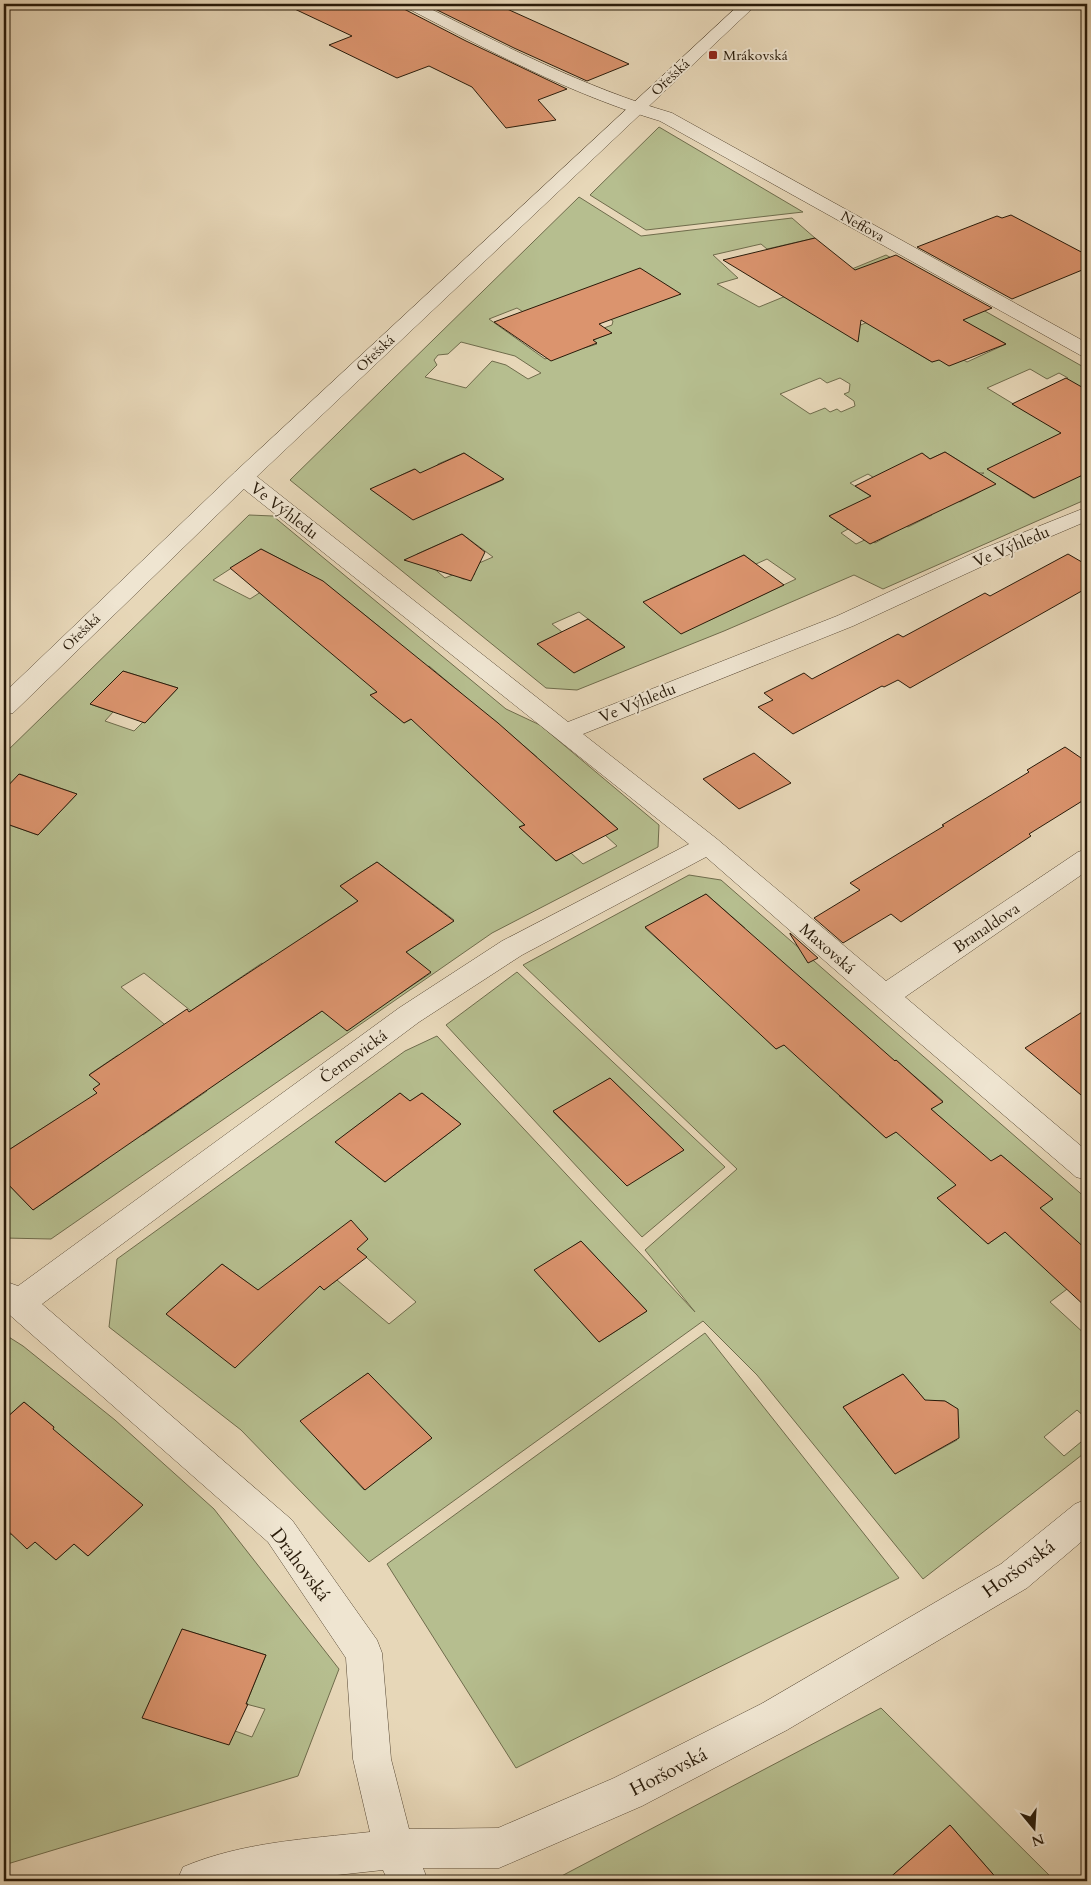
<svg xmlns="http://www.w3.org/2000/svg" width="1091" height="1885" viewBox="0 0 1091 1885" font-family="Cardo,serif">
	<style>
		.green { fill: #b6be8f; stroke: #6f6c4c; fill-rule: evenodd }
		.building { fill: #db946e; stroke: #281a09 }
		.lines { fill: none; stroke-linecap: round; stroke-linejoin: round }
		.minor-casing { stroke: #584935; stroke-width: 1 }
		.tertiary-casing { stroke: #584935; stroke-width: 1 }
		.minor { fill: #efe5d1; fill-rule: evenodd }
		.tertiary { fill: #efe5d1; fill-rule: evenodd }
		.poi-dot { fill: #8f2418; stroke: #efe5d1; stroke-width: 2 }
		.labels { text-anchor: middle; stroke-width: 4; stroke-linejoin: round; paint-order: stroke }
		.far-poi-label { font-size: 14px; fill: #281a09; stroke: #efe5d1; text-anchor: start }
		.far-street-label { font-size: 14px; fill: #281a09; stroke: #efe5d1 }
		.street-label { font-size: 16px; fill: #281a09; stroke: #efe5d1 }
		.near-street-label { font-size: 19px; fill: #281a09; stroke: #efe5d1 }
	</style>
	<rect width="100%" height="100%" fill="#e7d7b8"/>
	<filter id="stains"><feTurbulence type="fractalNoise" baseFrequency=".004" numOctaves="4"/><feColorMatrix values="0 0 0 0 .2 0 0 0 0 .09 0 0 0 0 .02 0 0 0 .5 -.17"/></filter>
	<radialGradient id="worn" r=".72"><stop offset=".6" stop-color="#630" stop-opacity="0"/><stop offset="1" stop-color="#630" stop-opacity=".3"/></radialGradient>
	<!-- green -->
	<g class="green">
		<path d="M 659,127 L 803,212 L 646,230 L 590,195 Z"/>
		<path d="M 579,197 L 641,236 L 792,218 L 815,238 L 767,249 L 761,244 L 713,255 L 738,278 L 717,284 L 759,307 L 886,255 L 1087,369 L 1087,393 L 1066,380 L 1068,378 L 1059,373 L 1047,379 L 1030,369 L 987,388 L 1025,411 L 1061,405 L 1087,393 L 1087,430 L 1072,437 L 1087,446 L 1087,499 L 883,589 L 854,575 L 724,631 L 577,690 L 546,688 L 290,480 ZM 899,286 L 923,300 L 843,332 ZM 517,308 L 548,328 L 607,317 L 613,321 L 612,325 L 604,328 L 611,333 L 593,340 L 597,344 L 584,348 L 579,346 L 545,359 L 489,319 ZM 992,336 L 1006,344 L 967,362 L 953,353 L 932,362 L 910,349 ZM 461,342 L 515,356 L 541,373 L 528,379 L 506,365 L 492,361 L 466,388 L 425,377 L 437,365 L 434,360 L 438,355 L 448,354 ZM 820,378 L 827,383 L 840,378 L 850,384 L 849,392 L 844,394 L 854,401 L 855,406 L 841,412 L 837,409 L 830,412 L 825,408 L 810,414 L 780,394 ZM 945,452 L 979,473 L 984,473 L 967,481 L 981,491 L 960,502 L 922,478 L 922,453 L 930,459 ZM 464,453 L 503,480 L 478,491 L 387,482 L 414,469 L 430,480 L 438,464 ZM 868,474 L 932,515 L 908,527 L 902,523 L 884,531 L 889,535 L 875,543 L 869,538 L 856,544 L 841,533 L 848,529 L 829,516 L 872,497 L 850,483 ZM 1009,480 L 1052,489 L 1033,498 L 1006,481 ZM 462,534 L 493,557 L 470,567 L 475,574 L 471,578 L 463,579 L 455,574 L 445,578 L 417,554 ZM 744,555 L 756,564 L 767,559 L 796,579 L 710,620 L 670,589 ZM 579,612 L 625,647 L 574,672 L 562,632 L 552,624 Z"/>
		<path d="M 249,515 L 273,516 L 506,709 L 540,725 L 659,825 L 658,847 L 492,933 L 51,1239 L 4,1238 L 4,1180 L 33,1210 L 99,1165 L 54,1121 L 4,1153 L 4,823 L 38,835 L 77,794 L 20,774 L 4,790 L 4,754 ZM 261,549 L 298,568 L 250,599 L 213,580 ZM 356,608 L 387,633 L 306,631 ZM 429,666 L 462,694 L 404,723 L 371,695 ZM 123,671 L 178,688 L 146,722 L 143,722 L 134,731 L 105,721 L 113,712 L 90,704 ZM 503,728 L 537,757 L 482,785 L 449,754 ZM 581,796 L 617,828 L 605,835 L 617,846 L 583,864 L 571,853 L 556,861 L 519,827 ZM 377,862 L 454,920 L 406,952 L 431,973 L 401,993 L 318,927 L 358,901 L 340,886 ZM 262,963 L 322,1011 L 251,1060 L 217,1032 L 193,1049 L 121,987 L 144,973 L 191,1011 ZM 156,1046 L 207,1091 L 143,1135 L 93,1089 L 100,1084 L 90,1074 L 118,1055 L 130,1064 Z"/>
		<path d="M 689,875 L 721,880 L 1087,1199 L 1087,1274 L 1050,1302 L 1087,1336 L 1087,1419 L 1077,1410 L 1044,1437 L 1064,1456 L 1087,1437 L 1087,1451 L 923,1579 L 757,1375 L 703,1321 L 369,1562 L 241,1430 L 109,1327 L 117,1259 L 405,1051 L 437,1036 L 695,1312 L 645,1250 L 737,1169 L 523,965 ZM 706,894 L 745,928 L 684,963 L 645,928 ZM 736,1011 L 792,1040 L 776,1049 ZM 896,1060 L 943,1101 L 931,1109 L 947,1123 L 896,1132 L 886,1138 L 839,1096 ZM 400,1093 L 410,1101 L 422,1093 L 461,1124 L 385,1182 L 336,1142 ZM 1001,1155 L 1052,1199 L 1040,1208 L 1058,1224 L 1023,1249 L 1005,1232 L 988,1244 L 937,1198 ZM 337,1231 L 416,1302 L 389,1324 L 337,1280 L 324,1290 L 294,1263 ZM 581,1241 L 647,1311 L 599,1342 L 535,1271 ZM 222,1264 L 278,1305 L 235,1367 L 166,1314 ZM 368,1373 L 432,1438 L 364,1490 L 316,1438 L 352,1411 L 337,1395 ZM 903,1374 L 929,1405 C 940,1397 949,1401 956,1410 L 948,1428 L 957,1440 L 895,1474 L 843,1407 Z"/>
		<path d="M 517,972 L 725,1167 L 642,1237 L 446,1025 ZM 610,1078 L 684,1150 L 627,1185 L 553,1112 Z"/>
		<path d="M 705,1333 L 899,1578 L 516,1768 L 387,1564 Z"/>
		<path d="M 4,1334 L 23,1346 L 115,1420 L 214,1509 L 339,1669 L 298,1776 L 4,1865 L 4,1541 L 11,1534 L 35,1542 L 56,1560 L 74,1544 L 88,1556 L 143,1505 L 51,1431 L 54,1427 L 24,1402 L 4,1420 ZM 182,1629 L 266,1655 L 246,1704 L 265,1709 L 252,1737 L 235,1731 Z"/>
		<path d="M 881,1708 L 1055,1881 L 999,1881 L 950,1825 L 886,1881 L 552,1881 Z"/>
	</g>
	<!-- building -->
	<g class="building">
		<path d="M 284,4 L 400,4 L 404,9 L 466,41 L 567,89 L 538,100 L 556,120 L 506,128 L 472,87 L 429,66 L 397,78 L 329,45 L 352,36 Z"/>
		<path d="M 425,4 L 496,4 L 629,64 L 587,81 L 514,48 Z"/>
		<path d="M 1011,215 L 1087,255 L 1087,268 L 1012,299 L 917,247 L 997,216 L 1002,218 Z"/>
		<path d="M 815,238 L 855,270 L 896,255 L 992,308 L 963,320 L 1006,344 L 949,366 L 939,360 L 932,362 L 861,320 L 858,342 L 723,260 Z"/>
		<path d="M 640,268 L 681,294 L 599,324 L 612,333 L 593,340 L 597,343 L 551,361 L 494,322 Z"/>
		<path d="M 1066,378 L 1087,390 L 1087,473 L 1034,498 L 987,469 L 1061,433 L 1012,404 Z"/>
		<path d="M 945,452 L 996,484 L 870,544 L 829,516 L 871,496 L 855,486 L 922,453 L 930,459 Z"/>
		<path d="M 464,453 L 504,479 L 413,520 L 370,489 L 415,469 L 420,473 Z"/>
		<path d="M 462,534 L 485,552 L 471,581 L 404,560 Z"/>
		<path d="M 261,549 L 323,581 L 498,723 L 618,829 L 556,861 L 519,827 L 525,825 L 411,719 L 404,723 L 370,695 L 377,692 L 230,568 Z"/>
		<path d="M 1068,554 L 1087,565 L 1087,588 L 910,688 L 898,680 L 884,687 L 882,686 L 793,734 L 758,707 L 773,700 L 764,693 L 804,673 L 812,679 L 898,634 L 903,637 L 985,593 L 990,596 Z"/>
		<path d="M 744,555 L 784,585 L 681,634 L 643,602 Z"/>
		<path d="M 588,619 L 625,647 L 574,673 L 537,644 Z"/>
		<path d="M 123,671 L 178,688 L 145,723 L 90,704 Z"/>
		<path d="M 1065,747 L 1087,762 L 1087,798 L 1029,834 L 1031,836 L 901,922 L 891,914 L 843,943 L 814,918 L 860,890 L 850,883 L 944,826 L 942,825 L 1029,772 L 1027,770 Z"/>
		<path d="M 754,753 L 791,783 L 739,809 L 703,779 Z"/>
		<path d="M 19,774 L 77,794 L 38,835 L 4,823 L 4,790 Z"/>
		<path d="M 377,862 L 454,921 L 406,952 L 431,972 L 347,1031 L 322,1011 L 33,1210 L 4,1180 L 4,1153 L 97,1093 L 93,1089 L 100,1084 L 89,1075 L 187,1009 L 189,1012 L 358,901 L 340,886 Z"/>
		<path d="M 706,894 L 895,1061 L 896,1060 L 943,1102 L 931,1109 L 991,1161 L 1001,1155 L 1053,1199 L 1040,1208 L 1087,1250 L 1087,1308 L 1005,1232 L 988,1244 L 937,1198 L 956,1185 L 896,1132 L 886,1138 L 784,1045 L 776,1049 L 645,927 Z"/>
		<path d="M 790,934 L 790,933 L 818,958 L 808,963 Z"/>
		<path d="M 1087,1009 L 1087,1100 L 1025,1048 Z"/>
		<path d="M 610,1078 L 684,1150 L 627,1186 L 553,1111 Z"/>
		<path d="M 400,1093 L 410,1101 L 422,1093 L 461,1124 L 385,1182 L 335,1142 Z"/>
		<path d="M 351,1220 L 368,1239 L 357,1249 L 367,1257 L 324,1290 L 320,1286 L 235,1368 L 166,1314 L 222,1264 L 258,1290 Z"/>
		<path d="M 581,1241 L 647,1311 L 599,1342 L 534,1270 Z"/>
		<path d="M 368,1373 L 432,1438 L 365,1490 L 300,1421 Z"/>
		<path d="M 903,1374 L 925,1400 L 945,1401 L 958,1409 L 959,1438 L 895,1474 L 843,1407 Z"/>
		<path d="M 24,1402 L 54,1427 L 53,1429 L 143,1505 L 88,1556 L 74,1544 L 56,1560 L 35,1542 L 27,1549 L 4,1527 L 4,1420 Z"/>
		<path d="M 182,1629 L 266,1655 L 246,1704 L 248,1704 L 229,1745 L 142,1718 Z"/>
		<path d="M 950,1825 L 999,1881 L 886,1881 Z"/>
	</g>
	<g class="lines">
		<defs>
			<g id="minor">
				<path d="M 402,4 L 421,4 C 503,45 584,87 672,113 L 1087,343 L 1087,357 L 1080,355 L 660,121 C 570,94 488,50 405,7 Z"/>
				<path d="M 243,471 L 251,472 L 568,722 L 837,616 L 982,549 L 1087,507 L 1087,521 L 998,559 L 853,626 L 583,734 L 717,839 L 886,981 L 1078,852 L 1087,849 L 1087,871 L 905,997 L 1087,1151 L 1087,1180 L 1076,1177 L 874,1004 L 706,857 L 522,955 L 419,1022 L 42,1304 L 292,1520 L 377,1640 L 382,1653 L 391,1759 L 409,1829 L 498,1828 L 614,1778 L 761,1704 L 1001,1564 L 1075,1504 L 1087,1499 L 1087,1537 L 1027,1588 L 787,1730 L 642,1806 L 513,1862 L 499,1868 L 423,1868 L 428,1881 L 388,1881 L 383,1870 L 282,1881 L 177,1881 L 183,1867 C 242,1842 307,1839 370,1832 L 353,1759 L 346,1658 L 268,1542 L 4,1310 L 4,1281 L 18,1286 L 399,1008 L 502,941 L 689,844 L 235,482 L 232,477 L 235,472 Z"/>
			</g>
			<path id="tertiary" d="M 740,4 L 757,4 L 251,482 L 13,713 L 4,715 L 4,693 L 235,472 Z"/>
		</defs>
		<!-- minor casing -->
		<use href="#minor" class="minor-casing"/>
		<!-- tertiary casing -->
		<use href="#tertiary" class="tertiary-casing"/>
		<!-- minor -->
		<use href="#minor" class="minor"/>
		<!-- tertiary -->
		<use href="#tertiary" class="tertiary"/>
	</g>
	<!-- markers -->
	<rect class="poi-dot" x="708" y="50" width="10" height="10" rx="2.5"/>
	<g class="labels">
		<!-- far-poi labels -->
		<g class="far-poi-label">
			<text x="723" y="60">Mrákovská</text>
		</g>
		<!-- far-street labels -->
		<g class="far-street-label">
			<text transform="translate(670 77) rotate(-43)" y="5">Ořešská</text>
			<text transform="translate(863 226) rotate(29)" y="5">Neffova</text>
			<text transform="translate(375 353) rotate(-43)" y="5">Ořešská</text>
			<text transform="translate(81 632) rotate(-44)" y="5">Ořešská</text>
		</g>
		<!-- street labels -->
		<g class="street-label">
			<text transform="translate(285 510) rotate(38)" y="6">Ve Výhledu</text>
			<text transform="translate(1011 546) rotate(-23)" y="6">Ve Výhledu</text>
			<text transform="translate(637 702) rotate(-22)" y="6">Ve Výhledu</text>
			<text transform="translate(986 927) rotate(-34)" y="6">Branaldova</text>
			<text transform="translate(828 948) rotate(41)" y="6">Maxovská</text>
			<text transform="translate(353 1056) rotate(-36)" y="6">Černovická</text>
		</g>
		<!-- near-street labels -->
		<g class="near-street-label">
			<text transform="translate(301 1564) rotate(53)" y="7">Drahovská</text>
			<text transform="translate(1018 1568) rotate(-36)" y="7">Horšovská</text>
			<text transform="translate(668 1771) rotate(-27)" y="7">Horšovská</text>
		</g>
	</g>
	<!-- margin -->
	<rect width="1091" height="1885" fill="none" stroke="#e7d7b8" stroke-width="20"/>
	<rect x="5" y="5" width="1081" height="1875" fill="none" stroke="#281a09" stroke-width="2.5"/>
	<rect x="10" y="10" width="1071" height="1865" fill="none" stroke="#281a09"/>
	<!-- north arrow -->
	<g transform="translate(1034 1828) rotate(162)" stroke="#efe5d1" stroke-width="4" paint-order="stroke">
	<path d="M0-4L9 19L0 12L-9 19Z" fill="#281a09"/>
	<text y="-8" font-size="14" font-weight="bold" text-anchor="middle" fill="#281a09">N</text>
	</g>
	<rect width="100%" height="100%" filter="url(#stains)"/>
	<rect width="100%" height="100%" fill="url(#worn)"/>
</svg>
